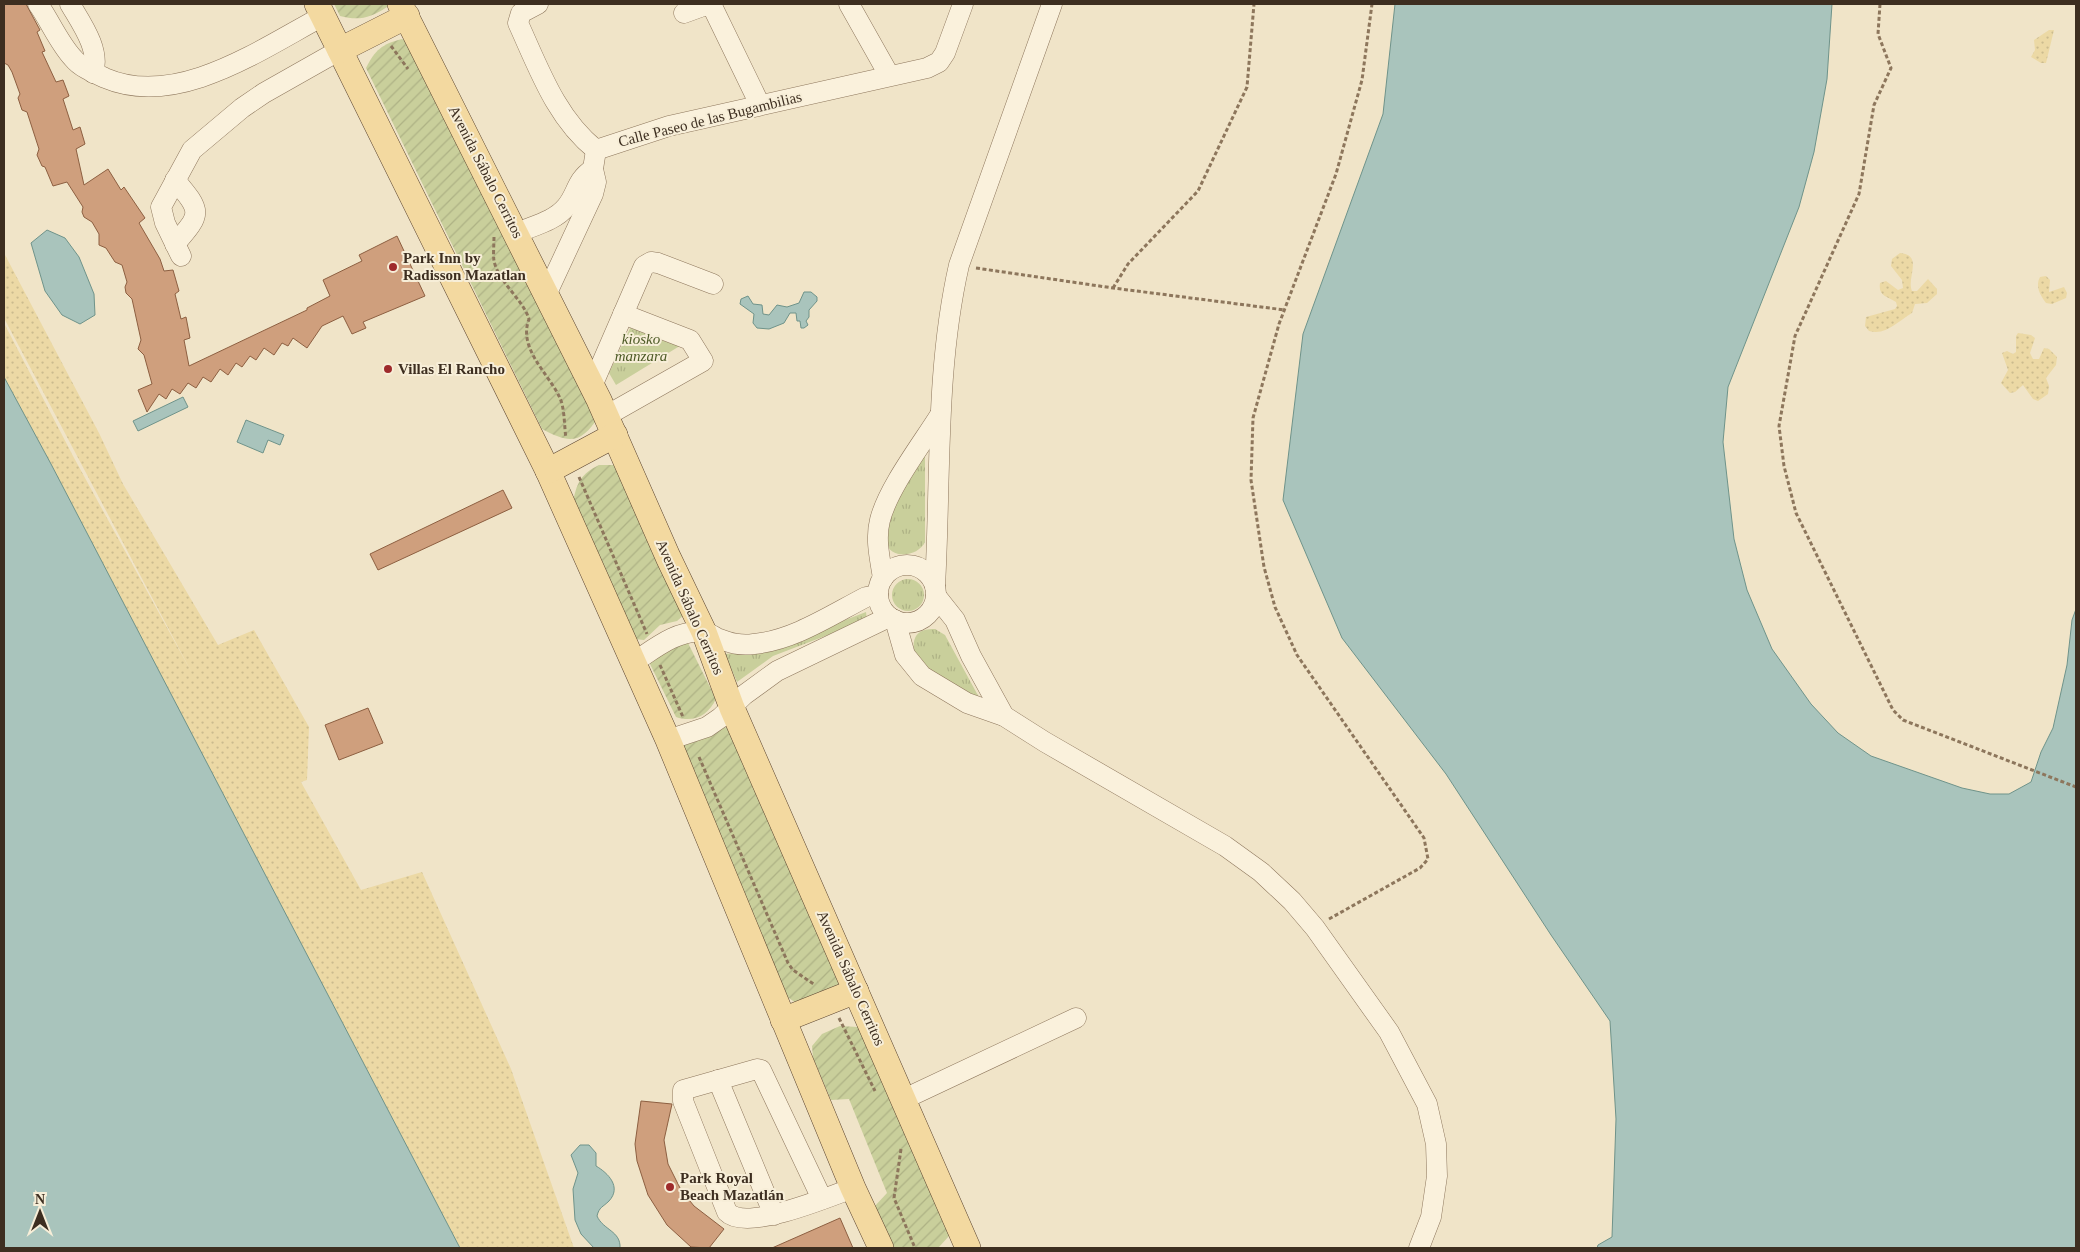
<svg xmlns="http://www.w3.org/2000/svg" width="2080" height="1252" viewBox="0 0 2080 1252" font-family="'Times New Roman',serif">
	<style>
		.grass { fill: url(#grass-tufts) }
		.sand { fill: url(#sand-dots) }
		.garden { fill: url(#garden-furrows) }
		.water { fill: #a9c4bc; stroke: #6f938a }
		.building { fill: #cf9f7d; stroke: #8d5f41 }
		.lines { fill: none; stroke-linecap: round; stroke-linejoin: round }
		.minor-casing { stroke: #8d765c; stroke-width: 21 }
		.major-casing { stroke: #5b4430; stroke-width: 26 }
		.path { stroke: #8d765c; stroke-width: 3; stroke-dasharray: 4 2.5; stroke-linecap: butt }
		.minor { stroke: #faf1dc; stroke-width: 20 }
		.major { stroke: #f3d9a0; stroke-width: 25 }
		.poi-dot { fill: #9e2a2b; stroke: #f7eed8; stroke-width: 2 }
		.labels { text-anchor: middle; stroke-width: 4; stroke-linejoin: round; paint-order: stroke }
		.street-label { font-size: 15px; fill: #3d2e20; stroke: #f7eed8 }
		.poi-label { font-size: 15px; font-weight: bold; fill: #3d2e20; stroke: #f7eed8; text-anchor: start }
		.park-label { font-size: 15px; font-style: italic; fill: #4d5a26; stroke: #f7eed8 }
	</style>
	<defs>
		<pattern id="grass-tufts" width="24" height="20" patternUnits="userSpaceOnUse" patternTransform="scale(1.25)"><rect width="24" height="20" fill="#c9cf9b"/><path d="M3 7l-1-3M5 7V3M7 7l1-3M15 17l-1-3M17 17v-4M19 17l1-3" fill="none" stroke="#aeb285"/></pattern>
		<pattern id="sand-dots" width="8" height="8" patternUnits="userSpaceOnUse" patternTransform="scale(1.25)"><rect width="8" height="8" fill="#ecd9a5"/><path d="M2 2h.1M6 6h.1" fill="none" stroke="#cbbb8e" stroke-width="1.8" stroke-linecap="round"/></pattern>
		<pattern id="garden-furrows" width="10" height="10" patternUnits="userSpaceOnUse" patternTransform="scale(1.25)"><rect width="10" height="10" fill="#c9cf9b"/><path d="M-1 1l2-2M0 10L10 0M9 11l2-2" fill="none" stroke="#aeb285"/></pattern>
	</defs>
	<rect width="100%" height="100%" fill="#f0e4c8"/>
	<!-- grass -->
	<g class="grass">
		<path d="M 631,326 L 683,344 L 616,385 L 609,373 Z"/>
		<path d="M 925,450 L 925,542 C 918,557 890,560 886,542 C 884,535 887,517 889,511 C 895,493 915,467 925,450 Z"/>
		<circle cx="908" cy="595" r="16"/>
		<path d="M 866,612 L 867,620 L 773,656 L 737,682 L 725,654 L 767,650 Z"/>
		<path d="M 935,629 L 945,635 L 981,701 L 915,662 C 912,644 911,628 935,629 Z"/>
	</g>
	<!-- sand -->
	<g class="sand">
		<path d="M 2049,30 L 2054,30 L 2046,63 L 2041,63 L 2031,57 L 2035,50 L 2034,40 Z"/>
		<path d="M 4,253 L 99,433 L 123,484 L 218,645 L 254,630 L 309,727 L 307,780 L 301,782 L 361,890 L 422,872 L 511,1069 L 574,1248 L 460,1248 L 4,377 L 4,323 L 73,456 L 193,675 L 4,318 Z"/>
		<path d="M 1900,253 C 1924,255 1906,278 1912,291 L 1917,291 L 1928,279 L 1937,289 L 1937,294 L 1927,303 L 1915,304 L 1912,313 C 1898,321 1886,336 1869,331 L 1865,326 L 1866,317 L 1895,309 L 1897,306 L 1896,302 C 1887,296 1878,296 1880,283 L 1886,281 L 1898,290 L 1903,288 L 1902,280 L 1891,266 L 1892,259 Z"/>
		<path d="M 2046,276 L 2050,280 L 2049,292 L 2064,287 L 2067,293 L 2066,298 L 2052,304 L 2046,303 C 2040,295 2035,286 2040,277 Z"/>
		<path d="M 2018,333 L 2031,335 L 2035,338 L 2030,353 L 2033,359 L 2039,359 L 2044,348 L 2049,349 L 2057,357 L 2056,365 L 2046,378 L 2049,386 L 2048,394 L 2038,401 L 2033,399 L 2023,385 L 2015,392 L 2010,393 L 2001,383 L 2008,370 L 2002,353 L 2007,351 L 2013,354 L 2016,352 L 2016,336 Z"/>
	</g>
	<!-- garden -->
	<g class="garden">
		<path d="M 334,4 L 388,4 L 387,7 C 370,18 359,21 340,16 Z"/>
		<path d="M 402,39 L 414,46 L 599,416 C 581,444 570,444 542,429 L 366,68 C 375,50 382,44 402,39 Z"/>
		<path d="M 599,465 L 614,465 L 685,614 L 677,621 L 660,625 L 644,640 L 634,639 L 573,502 C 577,482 581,474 599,465 Z"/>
		<path d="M 687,641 L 716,699 C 708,716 693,723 676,717 L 648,660 Z"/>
		<path d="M 721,727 L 732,728 L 841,980 L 837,987 L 796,1003 L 786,996 L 680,749 L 686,741 Z"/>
		<path d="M 840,1026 L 858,1027 L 950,1235 L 938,1248 L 892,1248 L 874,1207 L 887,1193 L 849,1099 L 831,1100 L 813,1058 L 812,1046 L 822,1034 Z"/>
	</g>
	<!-- water -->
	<g class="water">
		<path d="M 1395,4 L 1832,4 L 1827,79 L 1814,152 L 1799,207 L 1728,387 L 1723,442 L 1734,539 L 1747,590 L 1772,649 L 1811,704 L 1838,733 L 1871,756 L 1962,788 L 1990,794 L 2009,794 L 2031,782 L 2041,752 L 2053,728 L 2067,665 L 2072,620 L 2076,609 L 2076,1248 L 1597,1248 L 1598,1245 L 1612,1237 L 1616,1119 L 1610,1021 L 1551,935 L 1446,774 L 1342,638 L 1283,500 L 1303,334 L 1383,114 Z"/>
		<path d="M 47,230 L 65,238 L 79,257 L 94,294 L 95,315 L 80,324 L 62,315 L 45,291 L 31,243 Z"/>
		<path d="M 804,292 L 811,292 L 817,297 L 817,301 L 809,310 L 809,317 L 806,321 L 808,325 L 804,328 L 801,328 L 800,321 L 797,321 L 796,313 L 790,313 L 784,323 L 769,329 L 757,328 L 753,323 L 754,314 L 740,304 L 741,299 L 748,296 L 753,304 L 762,305 L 763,314 L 769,315 L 777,305 L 787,307 L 799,303 Z"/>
		<path d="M 4,377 L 51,464 L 460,1248 L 4,1248 Z"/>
		<path d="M 183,397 L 188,407 L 138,431 L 133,421 Z"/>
		<path d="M 246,420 L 284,435 L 280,445 L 268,440 L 263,453 L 237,442 Z"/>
		<path d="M 580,1145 L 589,1145 L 596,1153 L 596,1166 C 608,1173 622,1187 609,1201 C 603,1207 599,1207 597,1216 C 603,1230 621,1231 620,1248 L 594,1248 L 581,1234 L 575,1220 L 573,1189 L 578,1173 L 571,1155 Z"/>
	</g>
	<!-- building -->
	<g class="building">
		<path d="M 4,4 L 26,4 L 40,30 L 37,32 L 45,51 L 42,52 L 56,82 L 63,80 L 69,96 L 63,99 L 73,130 L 80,127 L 85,144 L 76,149 L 84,185 L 108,169 L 121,190 L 124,187 L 145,218 L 139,223 L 160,259 L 164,271 L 173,270 L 179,291 L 175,294 L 181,319 L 186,317 L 190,338 L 184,340 L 189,366 L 307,310 L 307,308 L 330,296 L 323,280 L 362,261 L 359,255 L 397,236 L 425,296 L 363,322 L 366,328 L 352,334 L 343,316 L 322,326 L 307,348 L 293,338 L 288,346 L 282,343 L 274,355 L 264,348 L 256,360 L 250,356 L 242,367 L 236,363 L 228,375 L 220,369 L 211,382 L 203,377 L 196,388 L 188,383 L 180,394 L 172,389 L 166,399 L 159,394 L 147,412 L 138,390 L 152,384 L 144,355 L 138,349 L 141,340 L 132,299 L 126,293 L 125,287 L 127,282 L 122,265 L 115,262 L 106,248 L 99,245 L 99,234 L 92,222 L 84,217 L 82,212 L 83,207 L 67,182 L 53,186 L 45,167 L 42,166 L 37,155 L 39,149 L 27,112 L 22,110 L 18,98 L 20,94 L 12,72 L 8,65 L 4,63 Z"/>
		<path d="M 503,490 L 512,508 L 378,570 L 370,554 Z"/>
		<path d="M 368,708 L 383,743 L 339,760 L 325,725 Z"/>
		<path d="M 641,1101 L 672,1104 L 664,1140 L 668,1164 L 681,1190 L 694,1206 L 724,1229 L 709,1248 L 691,1247 L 667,1225 L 648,1195 L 637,1161 L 635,1144 Z"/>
		<path d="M 840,1218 L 853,1248 L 772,1248 Z"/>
	</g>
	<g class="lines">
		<defs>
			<g id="minor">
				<path d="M 38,4 C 50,21 59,43 73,58 C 80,67 94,73 105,78 C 177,109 261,49 323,16"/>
				<path d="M 70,4 C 81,23 101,50 93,73"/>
				<path d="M 538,4 L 521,13 L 518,23 C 539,69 556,118 596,150"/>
				<path d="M 849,4 L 889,75"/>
				<path d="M 684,13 L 706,5 L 712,6 L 760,105"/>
				<path d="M 596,150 L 669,126 L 927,68 L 939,62 L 945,53 L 963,4"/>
				<path d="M 175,180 C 202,212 202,213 175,244"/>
				<path d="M 517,233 C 532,226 555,221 566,207 C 578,193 575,181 593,169"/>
				<path d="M 181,256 L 165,223 L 161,207 L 192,150 L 242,108 L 264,93 L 340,50"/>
				<path d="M 546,295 L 593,194 L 596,182 L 593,169 L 596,150"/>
				<path d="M 592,386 L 644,266 L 651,262 L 658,263 L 713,284"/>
				<path d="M 606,416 L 703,361 L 690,340 L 623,314"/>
				<circle cx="907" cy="594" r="29"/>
				<path d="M 883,578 C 880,559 875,539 880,520 C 888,488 922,444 940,415"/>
				<path d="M 935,586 C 941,480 935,370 959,265 L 1052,4"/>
				<path d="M 936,596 L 955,620 L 971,656 L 1004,716"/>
				<path d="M 895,620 L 905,655 L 922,676 L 967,703 L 1004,716 L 1045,742 L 1225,846 L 1261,872 L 1292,901 L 1315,928 L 1389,1032 L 1427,1104 L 1436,1144 L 1437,1176 L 1431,1217 L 1419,1248"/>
				<path d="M 634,662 C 654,649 678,629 703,632 C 708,632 713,636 717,638 C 730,643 740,646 754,644 C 794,640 831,615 866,597 L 878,595"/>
				<path d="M 668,740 L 707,727 L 720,718 L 744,695 L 777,671 L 889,617"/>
				<path d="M 718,1080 L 774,1215"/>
				<path d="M 904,1099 L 1076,1018"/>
				<path d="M 822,1199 L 761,1070 L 757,1069 L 683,1090 L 683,1101 L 727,1212 C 746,1232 828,1197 853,1188"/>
			</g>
			<g id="major">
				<path d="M 317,4 L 548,471 L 668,740 L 853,1188 L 881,1248"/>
				<path d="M 400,4 L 599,400 L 668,557 L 704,632 L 732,708 L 968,1248"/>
				<path d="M 340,50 L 407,16"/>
				<path d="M 548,471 L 615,435"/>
				<path d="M 783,1020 L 856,991"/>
			</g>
		</defs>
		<!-- minor casing -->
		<use href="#minor" class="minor-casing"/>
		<!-- major casing -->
		<use href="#major" class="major-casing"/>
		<!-- path -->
		<g class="path">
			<path d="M 1880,4 L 1878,34 L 1891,68 L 1874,105 L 1859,194 L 1795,336 L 1779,426 L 1784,466 L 1796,513 L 1893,710 L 1903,720 L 2076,787"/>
			<path d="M 391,46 L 408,69"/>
			<path d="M 494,237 C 494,245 493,254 494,261 C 499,283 522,298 529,319 C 518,348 547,372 559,396 C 565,407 564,426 566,438"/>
			<path d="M 976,268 L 1113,288 L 1285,310"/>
			<path d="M 1113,288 L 1128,264 L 1198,191 L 1247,87 L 1254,4"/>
			<path d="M 579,477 L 647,634"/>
			<path d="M 660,665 L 683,717"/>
			<path d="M 699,757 L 788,963 L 793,970 L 815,985"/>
			<path d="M 1329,919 L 1420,868 L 1428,859 L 1424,838 L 1297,655 L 1275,607 L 1264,567 L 1251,480 L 1253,418 L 1279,324 L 1336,174 L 1362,80 L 1372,4"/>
			<path d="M 839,1018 L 875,1091"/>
			<path d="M 901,1149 L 894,1198 L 915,1248"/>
		</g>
		<!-- minor -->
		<use href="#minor" class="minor"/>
		<!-- major -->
		<use href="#major" class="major"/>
	</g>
	<!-- markers -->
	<g class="poi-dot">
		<circle cx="393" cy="267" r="5"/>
		<circle cx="388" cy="369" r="5"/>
		<circle cx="670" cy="1187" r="5"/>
	</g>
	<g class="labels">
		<!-- street labels -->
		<g class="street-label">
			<text transform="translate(710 119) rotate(-14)" y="5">Calle Paseo de las Bugambilias</text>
			<text transform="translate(486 172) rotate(63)" y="5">Avenida Sábalo Cerritos</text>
			<text transform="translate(690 607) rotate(66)" y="5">Avenida Sábalo Cerritos</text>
			<text transform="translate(851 978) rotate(66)" y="5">Avenida Sábalo Cerritos</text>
		</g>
		<!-- poi labels -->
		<g class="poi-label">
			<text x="403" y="263">Park Inn by<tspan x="403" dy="17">Radisson Mazatlan</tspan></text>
			<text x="398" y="374">Villas El Rancho</text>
			<text x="680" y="1183">Park Royal<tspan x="680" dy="17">Beach Mazatlán</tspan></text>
		</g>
		<!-- park labels -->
		<g class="park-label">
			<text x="641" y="344">kiosko<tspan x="641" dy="17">manzara</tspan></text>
		</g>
	</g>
	<!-- border -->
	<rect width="2080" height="1252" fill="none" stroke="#3d2e20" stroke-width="10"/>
	<!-- north arrow -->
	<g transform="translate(40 1212)" stroke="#f7eed8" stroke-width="4" paint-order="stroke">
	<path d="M0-4L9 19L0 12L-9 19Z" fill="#3d2e20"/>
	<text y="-8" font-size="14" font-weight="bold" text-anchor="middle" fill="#3d2e20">N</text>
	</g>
</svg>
